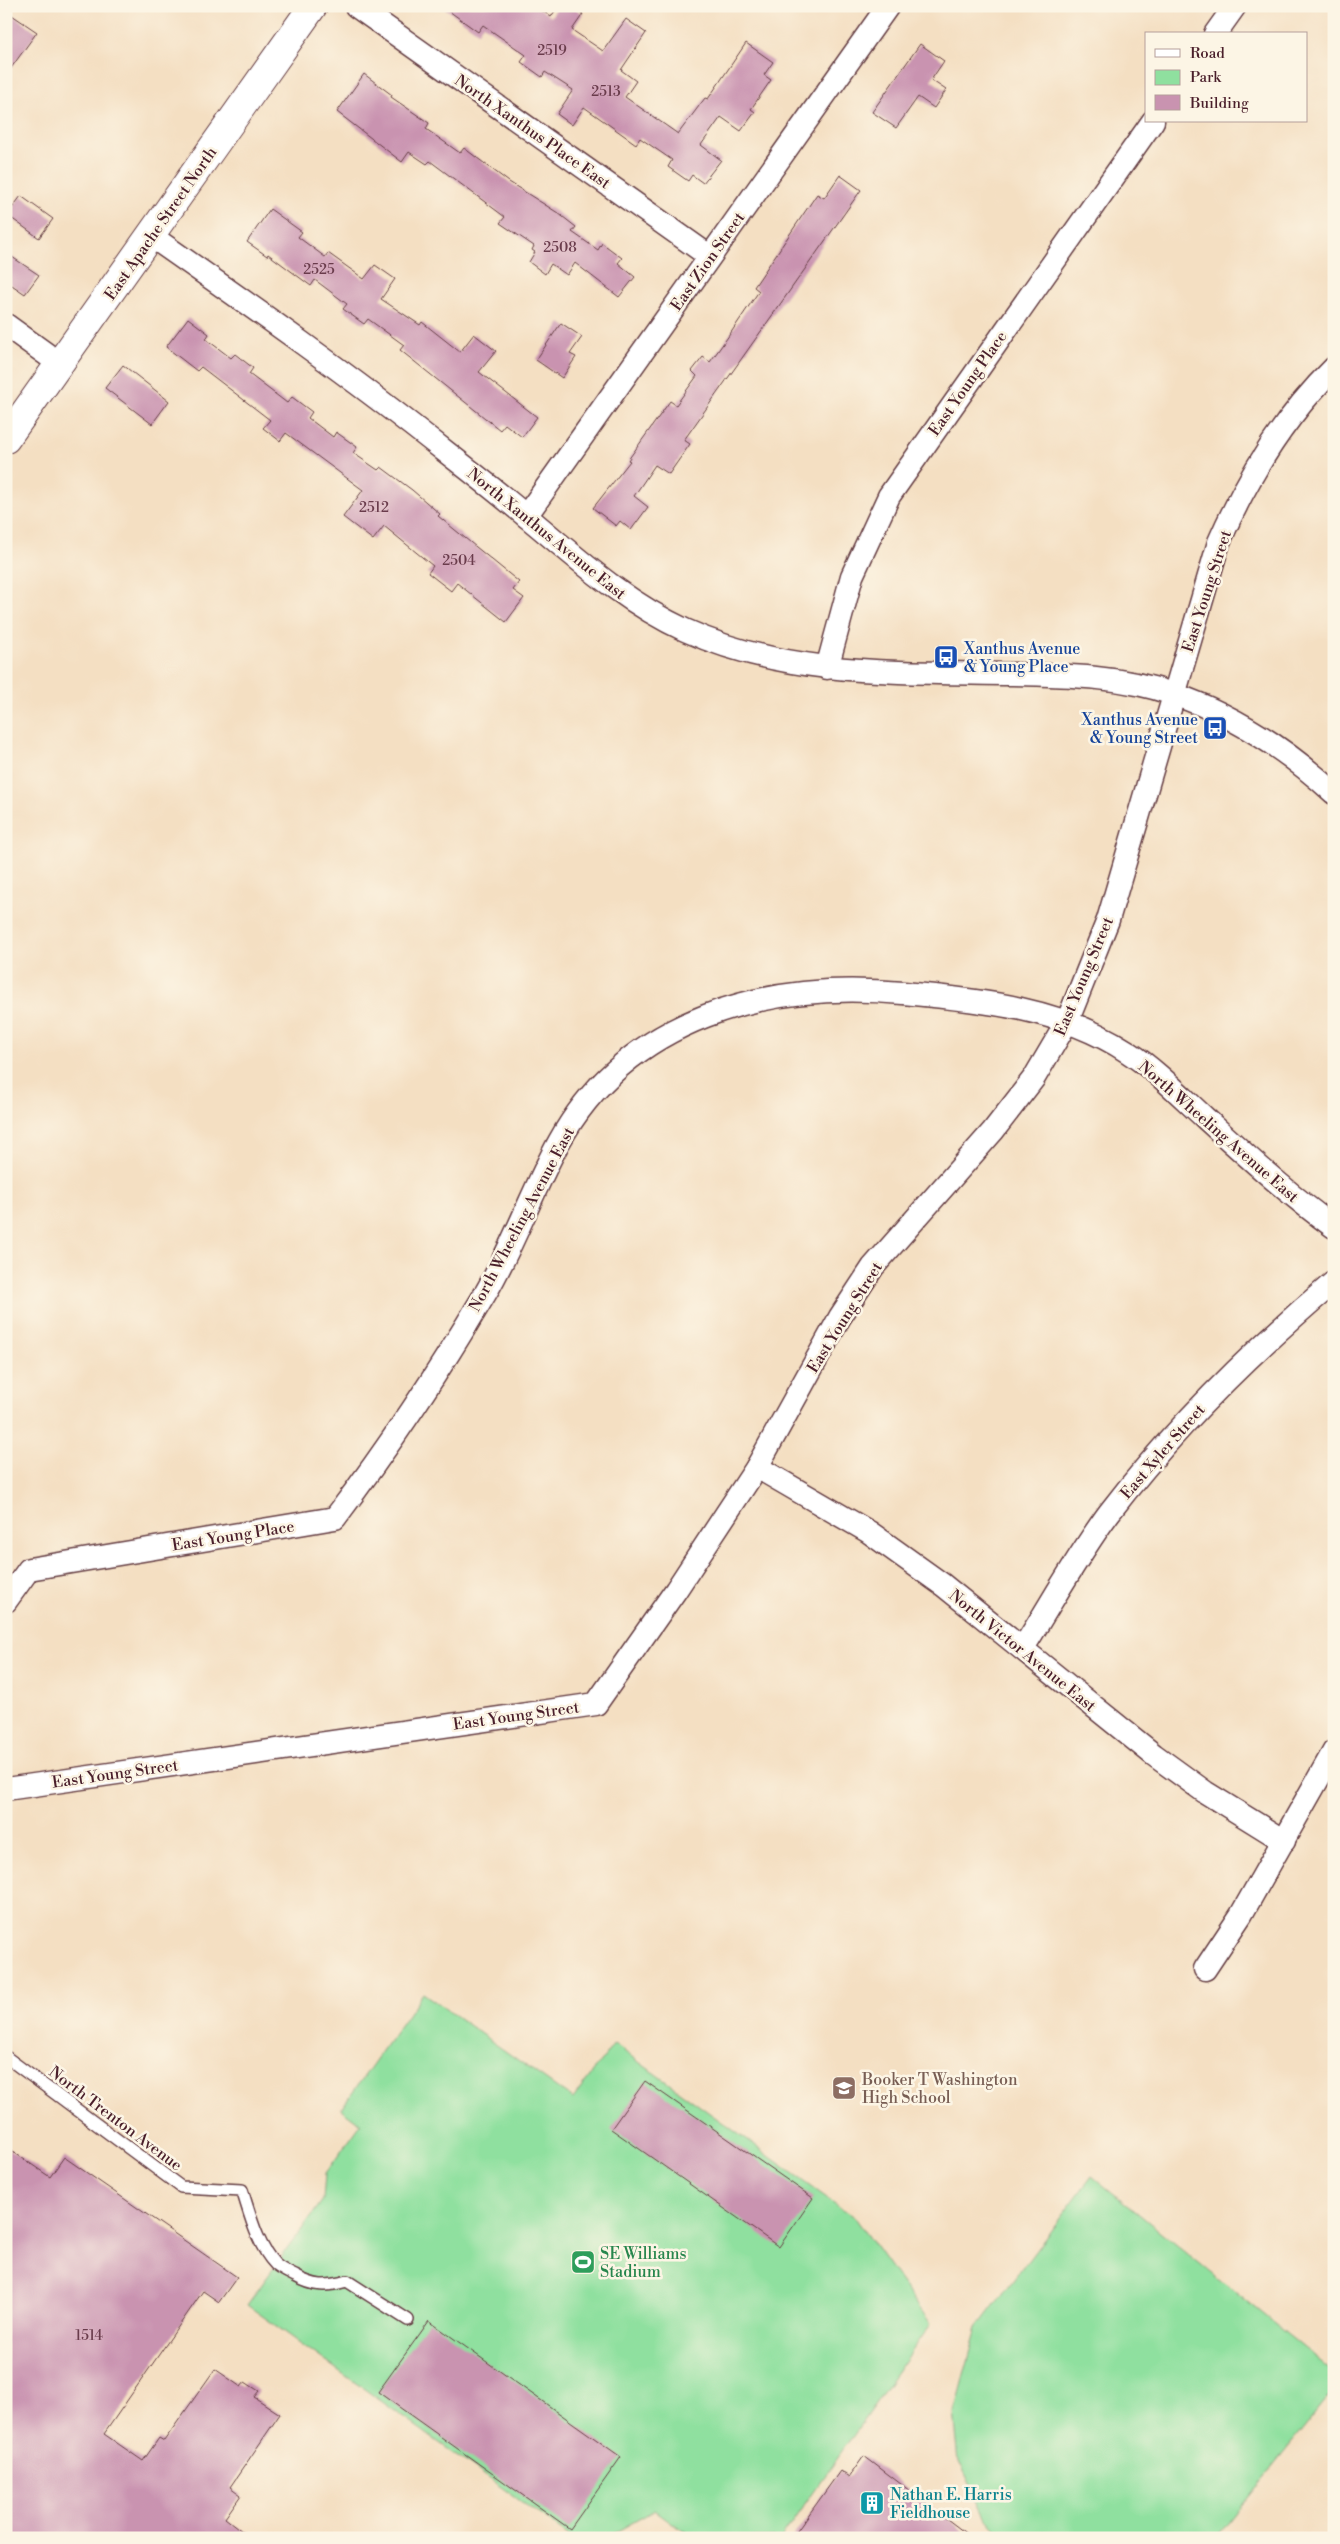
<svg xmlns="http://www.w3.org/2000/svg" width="1340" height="2544" viewBox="0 0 1340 2544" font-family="'Libre Bodoni',serif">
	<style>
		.green { fill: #8fe09f; stroke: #6c8065 }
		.building { fill: #c993b0 }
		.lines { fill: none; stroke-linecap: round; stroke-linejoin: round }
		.service-casing { stroke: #643c42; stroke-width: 14 }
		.minor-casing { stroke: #643c42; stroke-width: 25 }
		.secondary-casing { stroke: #643c42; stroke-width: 30 }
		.service { stroke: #fff; stroke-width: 11 }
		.minor { stroke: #fff; stroke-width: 22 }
		.secondary { stroke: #fff; stroke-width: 28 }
		.labels { text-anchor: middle; stroke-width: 5; stroke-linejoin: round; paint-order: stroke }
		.number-label { font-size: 14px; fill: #6a3c4c }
		.street-label { font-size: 16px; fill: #4a1f2b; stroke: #fcf5e5 }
		.transit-label { font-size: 16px; fill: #164399; stroke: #fcf5e5; text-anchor: start }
		.education-label { font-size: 16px; fill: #785e54; stroke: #fcf5e5; text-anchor: start }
		.leisure-label { font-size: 16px; fill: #27864d; stroke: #fcf5e5; text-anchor: start }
		.culture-label { font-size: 16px; fill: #0d838f; stroke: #fcf5e5; text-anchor: start }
	</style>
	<rect width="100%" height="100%" fill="#fcf5e5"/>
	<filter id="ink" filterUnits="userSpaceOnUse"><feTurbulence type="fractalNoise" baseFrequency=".02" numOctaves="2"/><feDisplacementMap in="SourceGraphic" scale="10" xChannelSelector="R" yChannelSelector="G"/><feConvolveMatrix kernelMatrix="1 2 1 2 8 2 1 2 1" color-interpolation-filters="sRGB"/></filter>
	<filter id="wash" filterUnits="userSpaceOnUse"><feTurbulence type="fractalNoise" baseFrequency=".0096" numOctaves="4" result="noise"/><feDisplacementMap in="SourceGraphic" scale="20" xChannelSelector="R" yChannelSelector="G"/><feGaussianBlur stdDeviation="1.12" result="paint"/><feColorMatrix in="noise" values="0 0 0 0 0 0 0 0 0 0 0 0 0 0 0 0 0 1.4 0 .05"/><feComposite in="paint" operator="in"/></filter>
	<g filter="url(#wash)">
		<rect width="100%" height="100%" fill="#f4dfc2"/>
		<!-- green -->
		<g class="green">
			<path d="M 423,1993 L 573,2099 L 614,2044 L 856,2219 L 931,2324 L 781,2538 L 693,2538 L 655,2510 L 605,2538 L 572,2538 L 247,2305 L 323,2200 L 325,2174 L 361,2124 L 341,2109 Z"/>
			<path d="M 1092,2176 L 1331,2370 L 1334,2390 L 1216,2538 L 1004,2538 L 987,2519 L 959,2461 L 954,2412 L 977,2328 Z"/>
		</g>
		<g id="blocks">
			<!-- building -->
			<g class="building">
				<path d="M 442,6 L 536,6 L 551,17 L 558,6 L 572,6 L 583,14 L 572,30 L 603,51 L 626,19 L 646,33 L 621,70 L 636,81 L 625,97 L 678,134 L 705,98 L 708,99 L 746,43 L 773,62 L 764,75 L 771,80 L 751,109 L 755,112 L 741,131 L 721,117 L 701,145 L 721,160 L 703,183 L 692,175 L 688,181 L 668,167 L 672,160 L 640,138 L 636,144 L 584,107 L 572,125 L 557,114 L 573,90 L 545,72 L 542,77 L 521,62 L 526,55 L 483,25 L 478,32 Z"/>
				<path d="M 6,11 L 37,32 L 6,75 Z"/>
				<path d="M 920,44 L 944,61 L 931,80 L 946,90 L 934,108 L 918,97 L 896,128 L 872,112 Z"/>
				<path d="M 364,74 L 392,95 L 391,97 L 429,123 L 426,129 L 460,153 L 464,148 L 509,182 L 558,213 L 576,227 L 572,232 L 598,250 L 602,243 L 622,258 L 618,263 L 635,277 L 619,297 L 575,263 L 567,275 L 551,264 L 545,274 L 529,262 L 535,252 L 532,250 L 534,246 L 500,223 L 505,217 L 430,161 L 427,164 L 409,152 L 402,162 L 337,112 Z"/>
				<path d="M 840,175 L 861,190 L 684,440 L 690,444 L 669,474 L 655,465 L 634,496 L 648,507 L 631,530 L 620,521 L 616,526 L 593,508 L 630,461 L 628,460 L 670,401 L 676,405 L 697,376 L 692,371 L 703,357 L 710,362 L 730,334 L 759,291 L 754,287 L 817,194 L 824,198 Z"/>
				<path d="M 21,196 L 53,219 L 39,238 L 7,215 Z"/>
				<path d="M 270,209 L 302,232 L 298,237 L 325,257 L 328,253 L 364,279 L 375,265 L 395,279 L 381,299 L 420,325 L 422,322 L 460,352 L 474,334 L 496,351 L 479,372 L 537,417 L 522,437 L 505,424 L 500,430 L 400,350 L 404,345 L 368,319 L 364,324 L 343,309 L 347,304 L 315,280 L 311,286 L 268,254 L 267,256 L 247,242 Z"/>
				<path d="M 6,253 L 39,275 L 25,294 L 6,281 Z"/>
				<path d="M 188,318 L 209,334 L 206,339 L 231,358 L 235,354 L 253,368 L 249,374 L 287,403 L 292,397 L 312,412 L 308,418 L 333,437 L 336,432 L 357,447 L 353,453 L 378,470 L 381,467 L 412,490 L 440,514 L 438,516 L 519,582 L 513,590 L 524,598 L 506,622 L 457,583 L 451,591 L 428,573 L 433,566 L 384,526 L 373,540 L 343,517 L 363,490 L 286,433 L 280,441 L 263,428 L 270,420 L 201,367 L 197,371 L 166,347 Z"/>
				<path d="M 561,323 L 582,337 L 570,354 L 576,357 L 562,378 L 536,360 Z"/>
				<path d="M 123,365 L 169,401 L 152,424 L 105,388 Z"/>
				<path d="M 645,2081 L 813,2198 L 779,2247 L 611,2129 Z"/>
				<path d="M 6,2147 L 50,2177 L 64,2157 L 237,2277 L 219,2302 L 203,2291 L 104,2434 L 143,2461 L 159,2438 L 164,2441 L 215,2369 L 241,2387 L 245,2382 L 259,2391 L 254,2397 L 280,2414 L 230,2487 L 241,2495 L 225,2518 L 251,2538 L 6,2538 Z"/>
				<path d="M 429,2321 L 621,2457 L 570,2529 L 378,2392 Z"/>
				<path d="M 864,2456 L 972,2538 L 792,2538 L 840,2471 L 849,2477 Z"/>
			</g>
		</g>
	</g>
	<g filter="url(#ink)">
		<use href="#blocks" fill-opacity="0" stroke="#643c42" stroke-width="1"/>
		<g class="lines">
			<defs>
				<path id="service" d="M 6,2057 L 181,2187 L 242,2190 C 250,2214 257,2245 275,2264 C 280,2269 289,2273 295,2276 C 315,2287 326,2287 347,2281 L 408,2320"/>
				<g id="minor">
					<path d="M 356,6 L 709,256"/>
					<path d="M 1215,34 L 1235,6"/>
					<path d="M 151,236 C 251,306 351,376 446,452 C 473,473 500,494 526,516 C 577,558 624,602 685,630 C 788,677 901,672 1012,674 C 1066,675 1122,676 1173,694 C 1233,714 1288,751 1334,793"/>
					<path d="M 6,325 L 60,364"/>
					<path d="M 526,516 L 888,6"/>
					<path d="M 827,668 L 852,576 L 889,496 L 1153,121"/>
					<path d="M 757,1467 L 869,1532 L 943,1585 L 1154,1755 L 1205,1792 L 1284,1841"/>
					<path d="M 6,1601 L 29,1569 L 335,1518 C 389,1447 440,1370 485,1294 C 514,1245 532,1191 559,1142 C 628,1017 768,980 903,993 C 981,1000 1061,1008 1128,1052 C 1156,1070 1181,1096 1205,1118 C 1247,1156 1288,1194 1334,1227"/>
					<path d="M 1023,1648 C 1051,1604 1077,1556 1109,1513 C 1174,1428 1252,1351 1334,1282"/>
					<path d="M 6,1789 L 596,1704 L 676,1590 L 757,1467 L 840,1317 L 873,1267 L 993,1131 L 1034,1078 L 1067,1022 L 1108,920 L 1219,542 C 1247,478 1284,417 1334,368"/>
					<path d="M 1205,1969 L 1241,1915 L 1334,1751"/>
				</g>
				<path id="secondary" d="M 6,439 L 313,6"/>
			</defs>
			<!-- service casing -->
			<use href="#service" class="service-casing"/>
			<!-- minor casing -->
			<use href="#minor" class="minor-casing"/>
			<!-- secondary casing -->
			<use href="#secondary" class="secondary-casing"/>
			<!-- service -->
			<use href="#service" class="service"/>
			<!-- minor -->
			<use href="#minor" class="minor"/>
			<!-- secondary -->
			<use href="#secondary" class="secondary"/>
		</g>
	</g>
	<!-- icons -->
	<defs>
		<symbol id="bus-square" viewBox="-11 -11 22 22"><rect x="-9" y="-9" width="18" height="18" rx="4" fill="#1a4fb4" stroke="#fcf5e5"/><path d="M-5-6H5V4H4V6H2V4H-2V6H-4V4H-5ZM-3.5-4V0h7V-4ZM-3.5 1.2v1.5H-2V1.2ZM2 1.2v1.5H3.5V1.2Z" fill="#fff"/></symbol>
		<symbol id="school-square" viewBox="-11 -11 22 22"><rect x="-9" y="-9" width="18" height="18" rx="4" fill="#8d6e63" stroke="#fcf5e5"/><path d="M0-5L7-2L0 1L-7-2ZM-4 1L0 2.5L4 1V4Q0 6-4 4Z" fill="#fff"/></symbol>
		<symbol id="stadium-square" viewBox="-11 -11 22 22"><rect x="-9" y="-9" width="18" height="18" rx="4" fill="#2e9e5b" stroke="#fcf5e5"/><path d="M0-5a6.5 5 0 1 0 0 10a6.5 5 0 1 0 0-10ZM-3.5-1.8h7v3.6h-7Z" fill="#fff"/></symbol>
		<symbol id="building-square" viewBox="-11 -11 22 22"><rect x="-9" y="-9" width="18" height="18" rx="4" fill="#0f9aa8" stroke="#fcf5e5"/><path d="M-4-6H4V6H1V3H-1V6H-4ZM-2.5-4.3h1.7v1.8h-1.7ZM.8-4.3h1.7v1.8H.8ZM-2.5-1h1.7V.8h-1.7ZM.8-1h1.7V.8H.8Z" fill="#fff"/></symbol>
	</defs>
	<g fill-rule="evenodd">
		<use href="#bus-square" x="932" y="643" width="28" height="28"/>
		<use href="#bus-square" x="1201" y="714" width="28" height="28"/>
		<use href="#school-square" x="830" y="2074" width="28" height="28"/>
		<use href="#stadium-square" x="569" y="2248" width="28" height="28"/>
		<use href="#building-square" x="858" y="2489" width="28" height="28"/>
	</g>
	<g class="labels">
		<!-- number labels -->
		<g class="number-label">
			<text x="552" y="55">2519</text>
			<text x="606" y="96">2513</text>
			<text x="560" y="252">2508</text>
			<text x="319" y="274">2525</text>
			<text x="374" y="512">2512</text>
			<text x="459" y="565">2504</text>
			<text x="89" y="2340">1514</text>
		</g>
		<!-- street labels -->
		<g class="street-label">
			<text transform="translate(533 131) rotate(35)" y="6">North Xanthus Place East</text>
			<text transform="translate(160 223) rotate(-55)" y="6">East Apache Street North</text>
			<text transform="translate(707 261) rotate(-55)" y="6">East Zion Street</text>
			<text transform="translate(967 383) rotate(-55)" y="6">East Young Place</text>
			<text transform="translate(547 533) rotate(39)" y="6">North Xanthus Avenue East</text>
			<text transform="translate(1206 591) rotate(-72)" y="6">East Young Street</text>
			<text transform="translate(1083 976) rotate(-67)" y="6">East Young Street</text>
			<text transform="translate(1219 1131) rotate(41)" y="6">North Wheeling Avenue East</text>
			<text transform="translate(521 1219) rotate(-62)" y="6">North Wheeling Avenue East</text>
			<text transform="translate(844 1317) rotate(-58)" y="6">East Young Street</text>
			<text transform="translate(1162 1451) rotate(-49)" y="6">East Xyler Street</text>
			<text transform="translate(233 1535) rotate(-9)" y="6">East Young Place</text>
			<text transform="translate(1023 1650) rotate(39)" y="6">North Victor Avenue East</text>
			<text transform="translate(516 1715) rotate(-8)" y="6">East Young Street</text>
			<text transform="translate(115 1773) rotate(-8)" y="6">East Young Street</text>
			<text transform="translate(116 2118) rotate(37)" y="6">North Trenton Avenue</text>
		</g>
		<!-- transit labels -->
		<g class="transit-label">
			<text x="964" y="654">Xanthus Avenue<tspan x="964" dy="18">&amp; Young Place</tspan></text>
			<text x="1198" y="725" text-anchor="end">Xanthus Avenue<tspan x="1198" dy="18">&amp; Young Street</tspan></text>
		</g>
		<!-- education labels -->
		<g class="education-label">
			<text x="862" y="2085">Booker T Washington<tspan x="862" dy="18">High School</tspan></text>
		</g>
		<!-- leisure labels -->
		<g class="leisure-label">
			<text x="600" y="2259">SE Williams<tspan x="600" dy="18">Stadium</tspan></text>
		</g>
		<!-- culture labels -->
		<g class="culture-label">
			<text x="890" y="2500">Nathan E. Harris<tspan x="890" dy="18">Fieldhouse</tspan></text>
		</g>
	</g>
	<!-- margin -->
	<rect width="1340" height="2544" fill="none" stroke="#fcf5e5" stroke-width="25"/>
	<!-- legend -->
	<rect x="1145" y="32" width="162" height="90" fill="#fcf5e5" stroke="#b59f9b"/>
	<rect x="1155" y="49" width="25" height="8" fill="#ffffff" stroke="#b59f9b"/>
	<text x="1190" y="58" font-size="15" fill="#4a1f2b">Road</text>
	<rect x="1155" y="70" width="25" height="15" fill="#8fe09f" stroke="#b59f9b"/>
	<text x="1190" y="82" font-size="15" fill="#4a1f2b">Park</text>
	<rect x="1155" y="95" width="25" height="15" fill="#c993b0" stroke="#b59f9b"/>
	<text x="1190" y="108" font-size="15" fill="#4a1f2b">Building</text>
</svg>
